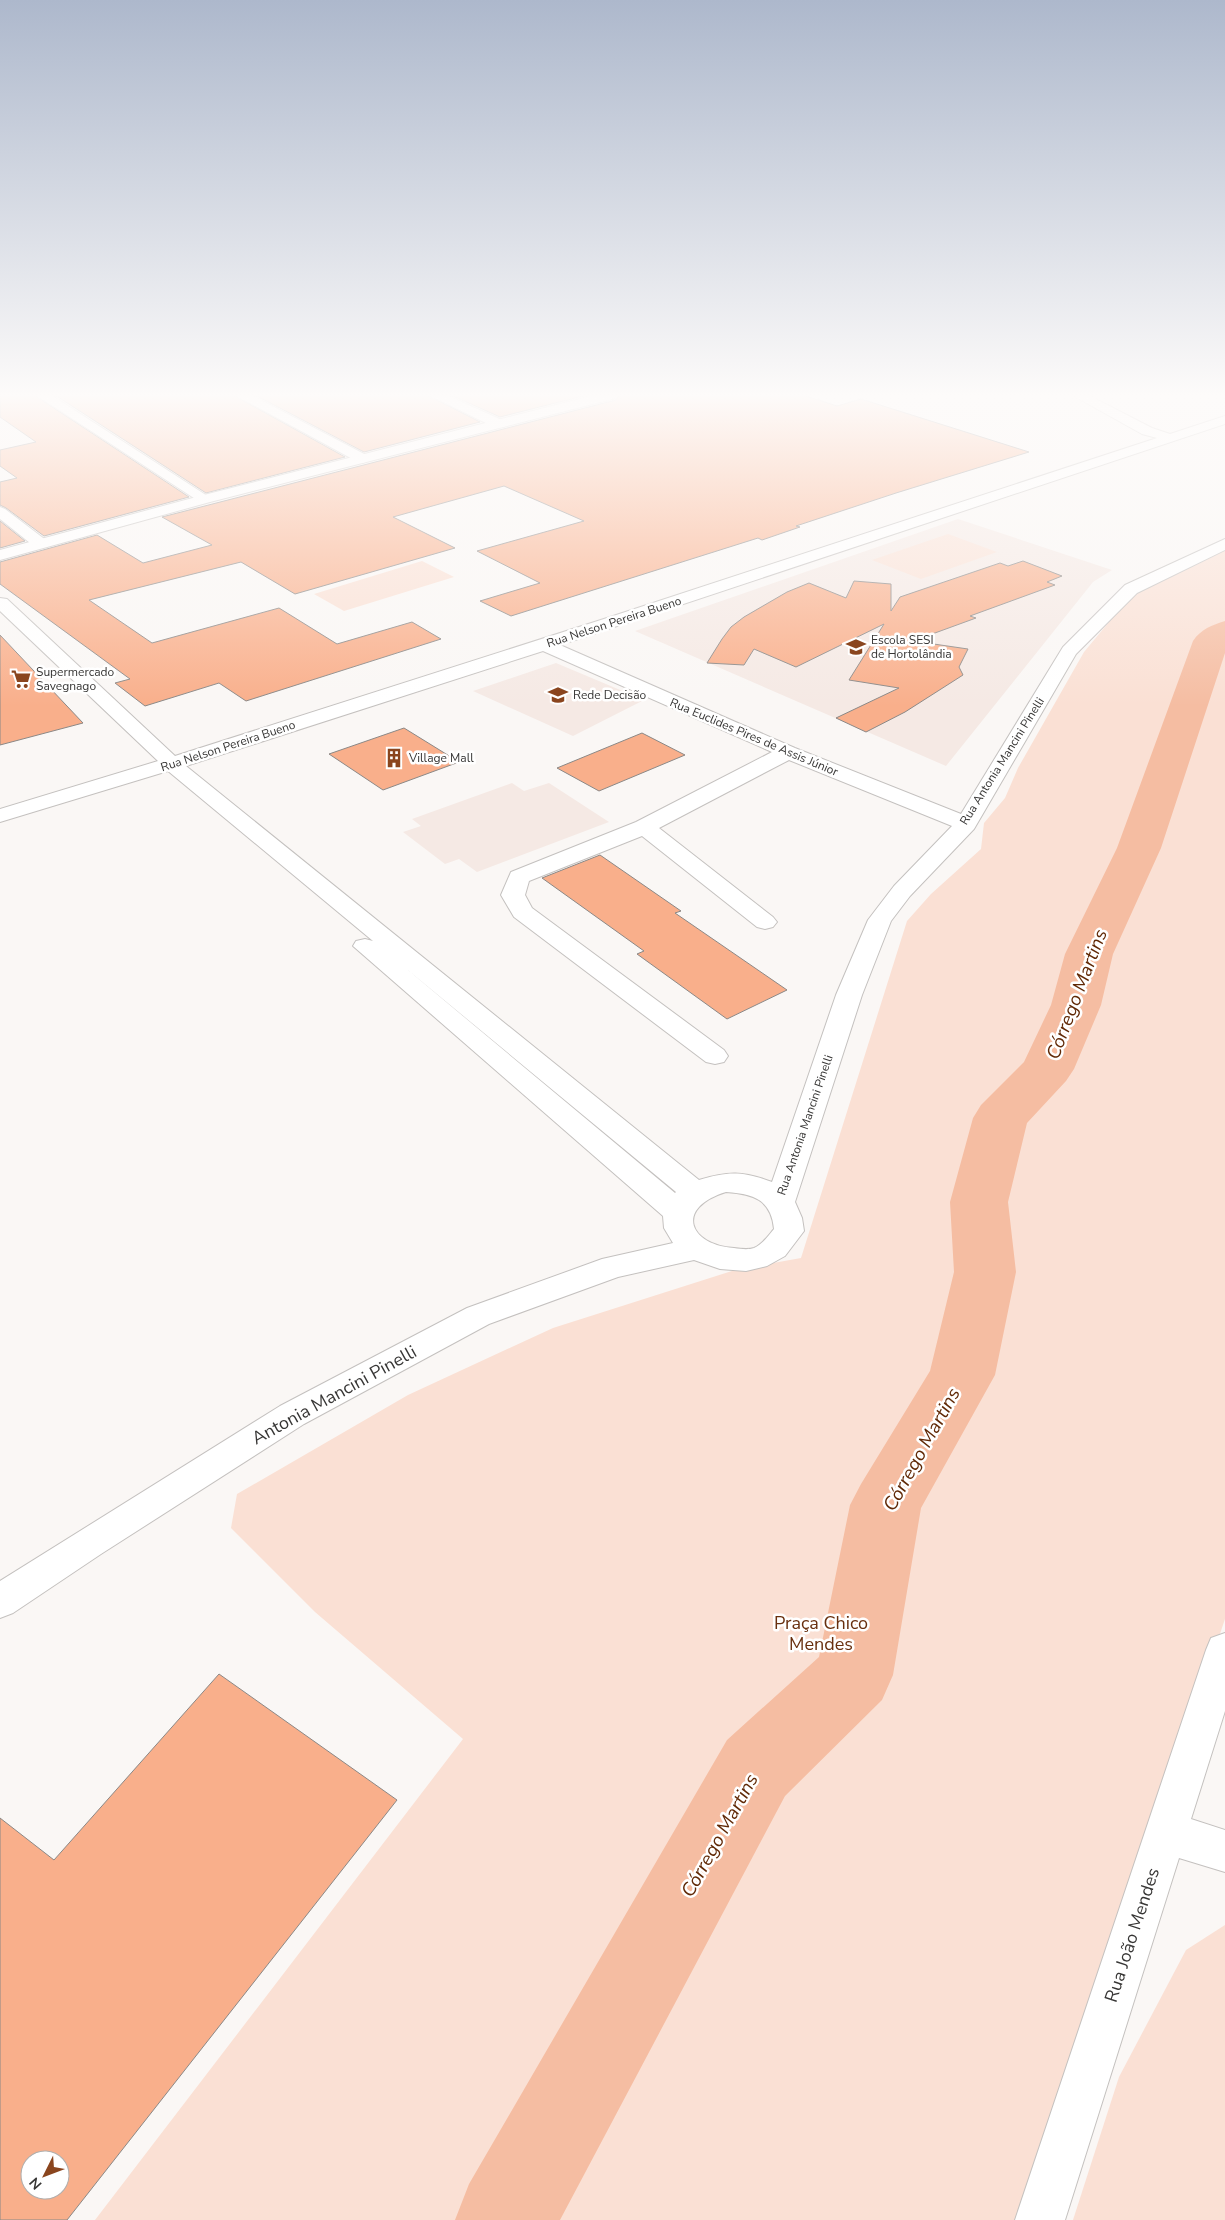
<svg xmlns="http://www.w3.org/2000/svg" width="1225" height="2220" viewBox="0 0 1225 2220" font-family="'Nunito Sans',sans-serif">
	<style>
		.built { fill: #f5e9e4 }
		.green { fill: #fae0d4 }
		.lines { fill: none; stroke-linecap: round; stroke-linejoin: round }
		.river { fill: #f5bda2; fill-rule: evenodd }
		.building { fill: #f9af8b; stroke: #8b8886; fill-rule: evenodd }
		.street-casing { stroke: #c4c1bf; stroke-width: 2 }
		.primary-casing { stroke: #c4c1bf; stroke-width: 2 }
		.street { fill: #fff; fill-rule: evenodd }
		.primary { fill: #fff; fill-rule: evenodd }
		.labels { text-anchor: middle; stroke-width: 5; stroke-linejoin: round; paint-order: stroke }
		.far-street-label { font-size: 12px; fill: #373635; stroke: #fff }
		.far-poi-label { font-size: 12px; fill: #373635; stroke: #fff; text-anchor: start }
		.near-street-label { font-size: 18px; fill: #373635; stroke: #fff }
		.near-park-label { font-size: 18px; fill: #682f0e; stroke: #fff }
		.near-water-label { font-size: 19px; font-style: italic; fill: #612906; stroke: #fff }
	</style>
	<rect width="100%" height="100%" fill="#faf7f5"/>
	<!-- built -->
	<g class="built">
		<path d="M 958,519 L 1112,570 L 1093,582 L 946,766 L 635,631 Z"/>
		<path d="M 556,663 L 644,700 L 573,736 L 473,691 Z"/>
		<path d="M 512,783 L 524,791 L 549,783 L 609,822 L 477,872 L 459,859 L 445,864 L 403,832 L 421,826 L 412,819 Z"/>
	</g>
	<!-- green -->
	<g class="green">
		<path d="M 948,534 L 997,552 L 921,579 L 872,560 Z"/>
		<path d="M 1225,549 L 1225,1619 L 1021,2220 L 95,2220 L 463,1739 L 315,1612 L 231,1528 L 237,1494 L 408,1395 L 553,1328 L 735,1270 L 801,1258 L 907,921 L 931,894 L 981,849 L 984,823 L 1005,798 L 1018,768 L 1084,652 L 1134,592 Z"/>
		<path d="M 422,561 L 454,577 L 344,611 L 314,594 Z"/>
		<path d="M 1225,1925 L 1225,2220 L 1073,2220 L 1119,2077 L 1186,1950 Z"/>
	</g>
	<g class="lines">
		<!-- river -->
		<path class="river" d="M 1225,621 L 1225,653 L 1161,848 L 1113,954 L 1101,1005 L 1074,1069 L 1066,1081 L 1027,1123 L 1008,1202 L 1016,1272 L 995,1375 L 921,1508 L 893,1675 L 882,1700 L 785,1796 L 560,2220 L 455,2220 L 469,2184 L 727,1740 L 819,1657 L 850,1505 L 861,1484 L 930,1371 L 954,1272 L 950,1202 L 973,1118 L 981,1105 L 1024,1062 L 1051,1005 L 1065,954 L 1117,848 L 1193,641 C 1201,629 1212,625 1225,621 Z"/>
	</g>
	<!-- building -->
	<g class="building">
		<path d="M 0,395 L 34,395 L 189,497 L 44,536 L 6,508 L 0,505 L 0,482 L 17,478 L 0,466 L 0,450 L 36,442 L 0,417 Z"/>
		<path d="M 55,395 L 233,395 L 345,457 L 206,493 Z"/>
		<path d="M 255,395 L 427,395 L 480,422 L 364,452 Z"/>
		<path d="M 451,395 L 587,395 L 500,417 Z"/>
		<path d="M 619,395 L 803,395 L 837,406 L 861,399 L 1029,452 L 896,493 L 796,526 L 800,527 L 762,540 L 758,538 L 511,616 L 480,601 L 540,583 L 477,551 L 584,521 L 504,486 L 393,517 L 455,548 L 295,594 L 241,562 L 89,600 L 152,643 L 279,608 L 337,644 L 412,622 L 441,639 L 246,701 L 219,683 L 145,706 L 115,683 L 130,679 L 0,584 L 0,562 L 97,535 L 143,563 L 212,545 L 162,517 L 616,400 Z"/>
		<path d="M 0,521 L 25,541 L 0,548 Z"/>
		<path d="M 1023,561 L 1062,576 L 1047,582 L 1055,585 L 970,616 L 976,618 L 913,641 L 968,649 L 959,667 L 963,675 L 905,712 L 866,732 L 836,718 L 899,688 L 849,680 L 884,624 L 796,667 L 754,649 L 744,665 L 707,663 L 722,639 L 731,627 L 744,617 L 787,592 L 809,583 L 846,598 L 854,581 L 891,584 L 891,611 L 900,597 L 1000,563 L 1008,566 Z"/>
		<path d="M 0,635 L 66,705 L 83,723 L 0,745 Z"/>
		<path d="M 404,728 L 459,762 L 383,790 L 329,754 Z"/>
		<path d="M 642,733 L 685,755 L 599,791 L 557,768 Z"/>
		<path d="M 600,855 L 681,911 L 675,913 L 787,990 L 727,1019 L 637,954 L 644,951 L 542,878 Z"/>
		<path d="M 219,1674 L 397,1800 L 67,2220 L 0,2220 L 0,1818 L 54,1860 ZM 30,2160 L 60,2160 L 60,2190 L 30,2190 Z"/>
	</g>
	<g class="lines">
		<defs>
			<g id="street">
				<path d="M 36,395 L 51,395 L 212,499 L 210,502 L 200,502 Z"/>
				<path d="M 235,395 L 251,395 L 368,456 L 370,459 L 363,463 L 358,462 Z"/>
				<path d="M 429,395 L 446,395 L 504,421 L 506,424 L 504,427 L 494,427 Z"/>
				<path d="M 1072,395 L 1088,395 L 1152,428 L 1170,434 L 1225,416 L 1225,424 L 560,645 L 795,748 L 961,814 L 1063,647 L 1125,585 L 1225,539 L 1225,550 L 1137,593 L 1076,654 L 974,829 L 910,896 L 891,921 L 862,995 L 795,1202 L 802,1218 L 804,1231 L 785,1256 L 767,1266 L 746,1271 L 720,1269 L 694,1260 L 618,1277 L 489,1324 L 304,1424 L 101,1554 L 13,1613 L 0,1618 L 0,1581 L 280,1406 L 467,1308 L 602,1259 L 673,1243 L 664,1228 L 663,1216 L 353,946 L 356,941 L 365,939 L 373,941 L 168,771 L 0,822 L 0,809 L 158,761 L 0,611 L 0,598 L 7,599 L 175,756 L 607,618 L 1157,438 L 1142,434 ZM 543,651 L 772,752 L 636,822 L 511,872 L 501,895 L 514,917 L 706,1062 L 715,1064 L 724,1062 L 728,1056 L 724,1050 L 532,908 L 525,895 L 529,881 L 642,836 L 757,927 L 765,929 L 773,927 L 777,922 L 773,917 L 659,828 L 789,760 L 952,826 L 894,886 L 868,920 L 836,995 L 772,1182 C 743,1171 728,1171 699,1180 L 186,766 ZM 403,966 L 676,1192 L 675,1193 ZM 726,1192 C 753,1194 771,1199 774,1229 C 768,1236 763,1244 754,1248 C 748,1250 741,1249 734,1248 C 689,1245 674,1208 726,1192 Z"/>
				<path d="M 0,507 L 5,509 L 47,541 L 49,544 L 47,547 L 35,547 L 0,519 Z"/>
				<path d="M 1225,1633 L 1225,1711 L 1191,1819 L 1225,1830 L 1225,1872 L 1179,1858 L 1065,2220 L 1015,2220 L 1206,1650 L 1211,1638 Z"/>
			</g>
			<path id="primary" d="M 595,395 L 617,395 L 616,398 L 210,502 L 0,560 L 0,550 L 200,496 Z"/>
		</defs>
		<!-- street casing -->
		<use href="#street" class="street-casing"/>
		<!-- primary casing -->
		<use href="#primary" class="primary-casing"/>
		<!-- street -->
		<use href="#street" class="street"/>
		<!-- primary -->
		<use href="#primary" class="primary"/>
	</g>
	<!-- sky -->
	<linearGradient id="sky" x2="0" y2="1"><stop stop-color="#adb8cc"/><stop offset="0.56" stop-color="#fdfbfa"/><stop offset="1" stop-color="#fdfbfa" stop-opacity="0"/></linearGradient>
	<rect width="1225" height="706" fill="url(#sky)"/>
	<!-- icons -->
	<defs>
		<symbol id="school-bare" viewBox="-9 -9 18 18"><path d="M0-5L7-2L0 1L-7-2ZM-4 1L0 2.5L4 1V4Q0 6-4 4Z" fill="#8a451e" stroke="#fff" stroke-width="2.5" paint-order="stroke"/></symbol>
		<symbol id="supermarket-bare" viewBox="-9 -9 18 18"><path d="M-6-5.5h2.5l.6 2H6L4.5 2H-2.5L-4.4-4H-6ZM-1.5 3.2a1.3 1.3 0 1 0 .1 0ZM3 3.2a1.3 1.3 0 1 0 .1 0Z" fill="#8a451e" stroke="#fff" stroke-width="2.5" paint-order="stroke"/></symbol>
		<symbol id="building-bare" viewBox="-9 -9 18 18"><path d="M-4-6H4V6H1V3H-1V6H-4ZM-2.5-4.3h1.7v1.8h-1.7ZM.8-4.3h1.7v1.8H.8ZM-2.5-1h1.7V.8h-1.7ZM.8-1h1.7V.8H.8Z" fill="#8a451e" stroke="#fff" stroke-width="2.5" paint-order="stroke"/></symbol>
	</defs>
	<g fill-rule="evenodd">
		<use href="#school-bare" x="842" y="633" width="28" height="28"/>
		<use href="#supermarket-bare" x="7" y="665" width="28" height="28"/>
		<use href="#school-bare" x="544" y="681" width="28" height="28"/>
		<use href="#building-bare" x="380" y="744" width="28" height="28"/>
	</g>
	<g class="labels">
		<!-- far-street labels -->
		<g class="far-street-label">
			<text transform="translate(614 622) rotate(-18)" y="4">Rua Nelson Pereira Bueno</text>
			<text transform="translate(754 737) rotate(23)" y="4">Rua Euclides Pires de Assis Júnior</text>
			<text transform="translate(228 746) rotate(-18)" y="4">Rua Nelson Pereira Bueno</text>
			<text transform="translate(1002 761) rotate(-58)" y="4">Rua Antonia Mancini Pinelli</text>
			<text transform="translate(805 1125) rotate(-71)" y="4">Rua Antonia Mancini Pinelli</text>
		</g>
		<!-- far-poi labels -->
		<g class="far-poi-label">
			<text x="871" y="644">Escola SESI<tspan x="871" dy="14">de Hortolândia</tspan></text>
			<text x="36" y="676">Supermercado<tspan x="36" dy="14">Savegnago</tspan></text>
			<text x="573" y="699">Rede Decisão</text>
			<text x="409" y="762">Village Mall</text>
		</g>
		<!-- near-street labels -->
		<g class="near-street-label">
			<text transform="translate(334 1395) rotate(-29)" y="6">Antonia Mancini Pinelli</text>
			<text transform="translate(1132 1935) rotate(-72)" y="6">Rua João Mendes</text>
		</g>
		<!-- near-park labels -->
		<g class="near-park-label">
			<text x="821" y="1629">Praça Chico<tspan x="821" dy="21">Mendes</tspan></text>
		</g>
		<!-- near-water labels -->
		<g class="near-water-label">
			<text transform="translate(1076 994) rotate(-69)" y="7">Córrego Martins</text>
			<text transform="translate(921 1449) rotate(-61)" y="7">Córrego Martins</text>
			<text transform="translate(719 1835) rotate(-61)" y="7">Córrego Martins</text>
		</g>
	</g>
	<!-- north arrow -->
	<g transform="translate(45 2175) rotate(228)"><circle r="24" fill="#ffffff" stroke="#afafae"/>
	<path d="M0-4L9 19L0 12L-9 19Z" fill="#8a451e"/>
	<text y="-8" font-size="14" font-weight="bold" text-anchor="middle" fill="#373635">N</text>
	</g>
</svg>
